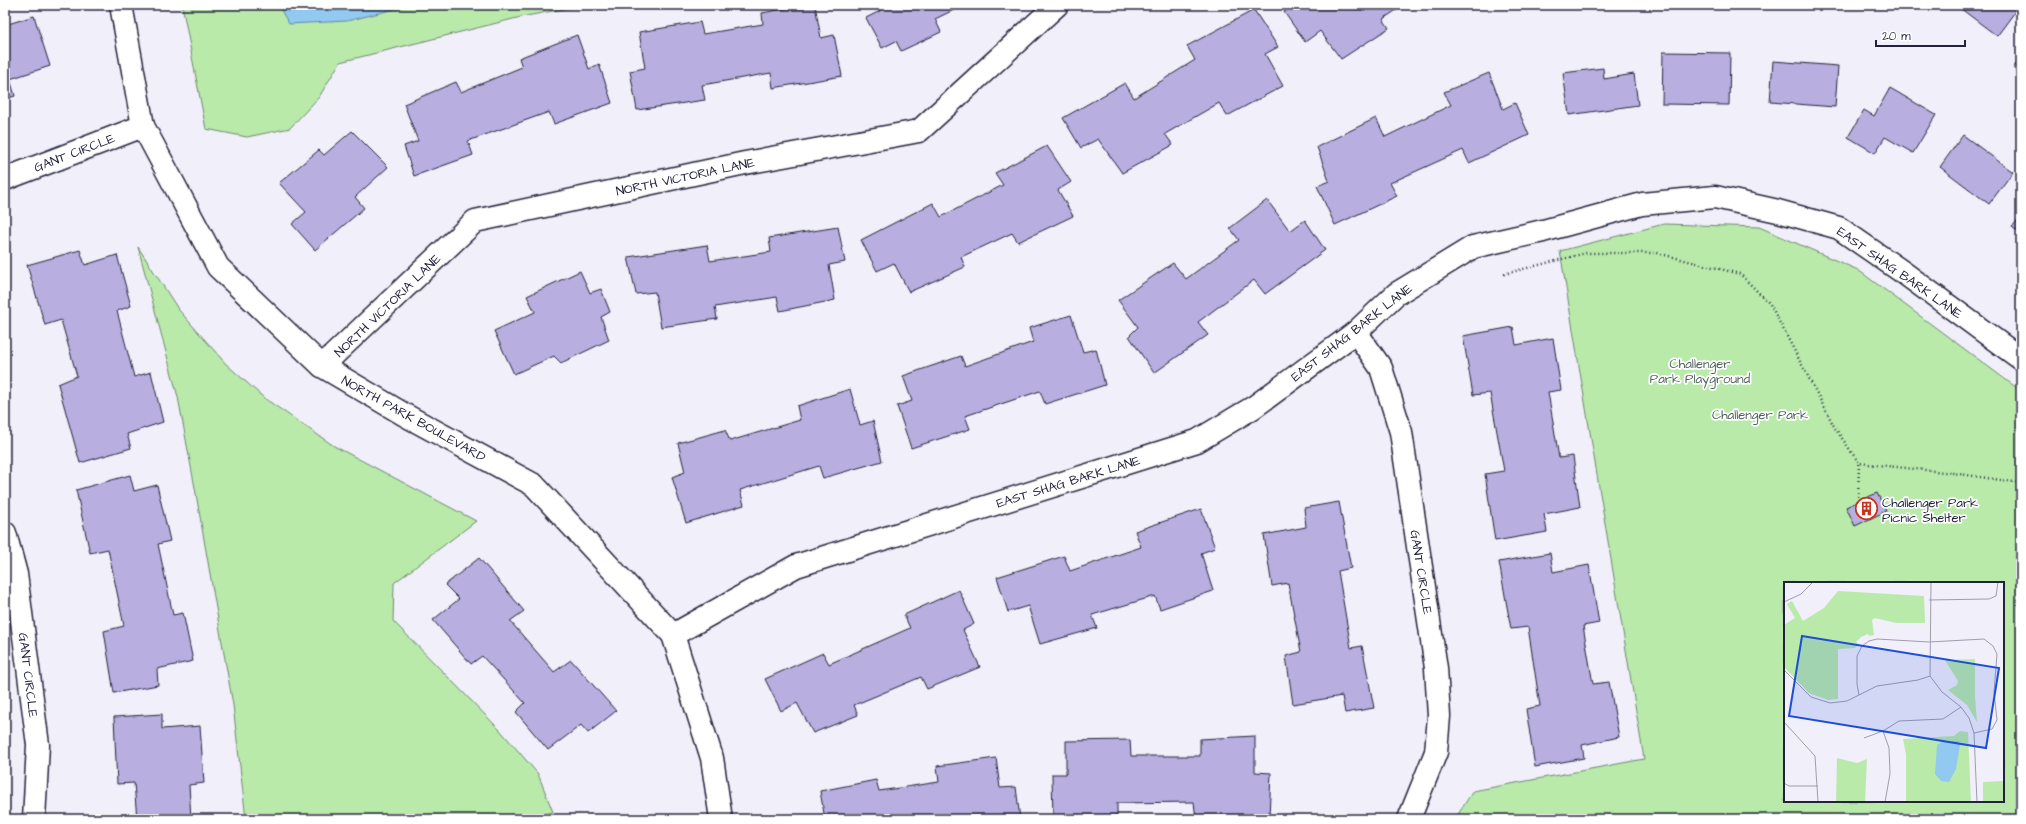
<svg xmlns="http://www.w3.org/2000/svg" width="2026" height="824" viewBox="0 0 2026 824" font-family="'Architects Daughter',sans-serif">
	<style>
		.green { fill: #b9eaaa; stroke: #6e8672; fill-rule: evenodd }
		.water { fill: #91c9f0; stroke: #6586a8 }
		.building { fill: #b8afe0; stroke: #22223b }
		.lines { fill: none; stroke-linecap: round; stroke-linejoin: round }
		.street-casing { stroke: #22223b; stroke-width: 25 }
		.secondary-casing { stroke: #22223b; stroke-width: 25 }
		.path { stroke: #22223b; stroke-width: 2.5; stroke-dasharray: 1 3; stroke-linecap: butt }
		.street { stroke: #fff; stroke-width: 22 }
		.secondary { stroke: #fff; stroke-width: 22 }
		.labels { text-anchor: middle; stroke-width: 3.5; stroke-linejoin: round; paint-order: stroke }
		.street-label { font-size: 13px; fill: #22223b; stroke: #fff }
		.park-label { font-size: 13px; fill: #4f5e5c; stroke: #fff }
		.poi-label { font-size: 13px; fill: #22223b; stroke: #fff; text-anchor: start }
		.inset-road { fill: none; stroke: #9e9dad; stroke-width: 1 }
		.view { fill: #1d4ed8; fill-opacity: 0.15; stroke: #1d4ed8; stroke-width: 2 }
		.inset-edge { fill: none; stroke: #22223b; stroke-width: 2 }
	</style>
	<rect width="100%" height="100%" fill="#f1eff9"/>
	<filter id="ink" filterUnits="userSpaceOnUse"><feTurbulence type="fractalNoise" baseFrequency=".025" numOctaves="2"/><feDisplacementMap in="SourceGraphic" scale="8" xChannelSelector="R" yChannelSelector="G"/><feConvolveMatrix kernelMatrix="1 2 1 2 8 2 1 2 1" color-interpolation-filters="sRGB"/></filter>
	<g filter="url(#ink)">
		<!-- green -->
		<g class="green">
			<path d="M 182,5 L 585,5 L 521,17 L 340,62 L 319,97 L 290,128 L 247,137 L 206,129 Z"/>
			<path d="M 1664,224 L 1759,227 L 1858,270 L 2021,391 L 2021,819 L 1455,819 L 1473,791 L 1644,759 L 1560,251 ZM 1785,583 L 2003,583 L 2003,801 L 1785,801 Z"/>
			<path d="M 138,247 L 178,309 L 226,364 L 264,398 L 334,446 L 476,521 L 394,583 L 393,621 L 500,730 L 538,774 L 553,812 L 522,819 L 246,819 L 233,705 L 195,488 L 178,397 Z"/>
		</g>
		<!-- water -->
		<path class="water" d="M 278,5 L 411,5 L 347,21 L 289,24 Z"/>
		<!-- building -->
		<g class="building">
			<path d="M 805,5 L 815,5 L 821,38 L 834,35 L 842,76 L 773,88 L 771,73 L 702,85 L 705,100 L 637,110 L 630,71 L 645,68 L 639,32 L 700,22 L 703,34 L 763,24 L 762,13 Z"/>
			<path d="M 877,5 L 964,5 L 935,19 L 941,32 L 901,51 L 896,41 L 882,48 L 866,18 L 880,11 Z"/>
			<path d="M 1294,5 L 1404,5 L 1383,19 L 1389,28 L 1341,59 L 1320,31 L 1305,42 L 1284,12 Z"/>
			<path d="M 1956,5 L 2020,5 L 1997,36 Z"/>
			<path d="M 1254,10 L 1278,47 L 1265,54 L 1283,86 L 1227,116 L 1219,103 L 1165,134 L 1173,145 L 1122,173 L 1098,139 L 1081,148 L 1063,118 L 1125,83 L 1134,98 L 1195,60 L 1187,46 Z"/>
			<path d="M 34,16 L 50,66 L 10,79 L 15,96 L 5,99 L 5,25 Z"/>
			<path d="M 577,35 L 589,69 L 599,64 L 612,103 L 554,124 L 549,112 L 468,141 L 473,155 L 414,176 L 404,146 L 418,141 L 404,104 L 456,82 L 461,92 L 522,67 L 519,58 Z"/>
			<path d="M 1663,52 L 1730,53 L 1729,105 L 1662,104 Z"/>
			<path d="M 2021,58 L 2021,74 L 2013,68 Z"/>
			<path d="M 1773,61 L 1838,66 L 1835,107 L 1770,102 Z"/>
			<path d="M 1603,68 L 1604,79 L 1634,74 L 1638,105 L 1569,115 L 1563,73 Z"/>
			<path d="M 1489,73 L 1503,109 L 1515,103 L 1529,135 L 1469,163 L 1463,150 L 1390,183 L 1397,196 L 1335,225 L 1317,186 L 1329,181 L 1317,147 L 1376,118 L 1385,137 L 1451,105 L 1444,92 Z"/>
			<path d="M 1890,88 L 1936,115 L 1913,153 L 1885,137 L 1875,153 L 1848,137 L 1864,110 L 1874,116 Z"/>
			<path d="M 352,131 L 388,167 L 355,197 L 364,208 L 315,250 L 292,224 L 306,212 L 279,183 L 319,150 L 324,155 Z"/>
			<path d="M 1963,135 L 2013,172 L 1989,204 L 1940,167 Z"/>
			<path d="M 1047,146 L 1071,182 L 1058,190 L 1073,216 L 1018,242 L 1012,233 L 961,257 L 965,267 L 909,292 L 894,263 L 877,271 L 861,240 L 933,203 L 941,217 L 1003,185 L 995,173 Z"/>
			<path d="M 1267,200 L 1290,231 L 1305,220 L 1325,250 L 1265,294 L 1254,280 L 1198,322 L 1208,335 L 1154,373 L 1129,336 L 1138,327 L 1118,300 L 1173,263 L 1186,279 L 1239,240 L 1230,228 Z"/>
			<path d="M 2021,216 L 2021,234 L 2012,227 Z"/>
			<path d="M 838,227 L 845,262 L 829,265 L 835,300 L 780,311 L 777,297 L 715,307 L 717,319 L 661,327 L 655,292 L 636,294 L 628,257 L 707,245 L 710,261 L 771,252 L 769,238 Z"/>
			<path d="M 80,250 L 85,265 L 117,255 L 131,306 L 117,311 L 134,377 L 151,372 L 163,422 L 127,434 L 131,448 L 80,463 L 58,384 L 77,376 L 61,320 L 45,325 L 27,265 Z"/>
			<path d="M 580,271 L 590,293 L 601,289 L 610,312 L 601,317 L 609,340 L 561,363 L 554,356 L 514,374 L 494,331 L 535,312 L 527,296 Z"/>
			<path d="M 1071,315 L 1083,352 L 1096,349 L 1105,385 L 1045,404 L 1040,391 L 965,416 L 970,429 L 911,448 L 897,406 L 912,401 L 903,376 L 961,356 L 965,366 L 1033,342 L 1029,328 Z"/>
			<path d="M 1513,327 L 1516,345 L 1553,338 L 1561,390 L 1548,392 L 1559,458 L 1573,456 L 1580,507 L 1544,514 L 1547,532 L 1495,541 L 1485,474 L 1504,471 L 1490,393 L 1473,395 L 1463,336 Z"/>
			<path d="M 850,389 L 860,425 L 873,421 L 882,461 L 823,478 L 819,466 L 740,490 L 744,505 L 686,523 L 672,477 L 685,472 L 678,443 L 725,430 L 730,441 L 800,420 L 797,406 Z"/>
			<path d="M 130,475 L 134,491 L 157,485 L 170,541 L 158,544 L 173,615 L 183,613 L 193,661 L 157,669 L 158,685 L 114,693 L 104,631 L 124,626 L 108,549 L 90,553 L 76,490 Z"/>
			<path d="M 1877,493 L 1886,511 L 1855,526 L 1846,507 Z"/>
			<path d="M 1339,502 L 1351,568 L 1338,571 L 1351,648 L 1362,646 L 1374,708 L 1345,713 L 1342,696 L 1293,704 L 1286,656 L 1301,652 L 1288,583 L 1272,586 L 1264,535 L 1306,527 L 1304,508 Z"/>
			<path d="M 1201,509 L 1215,548 L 1201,553 L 1213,591 L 1160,609 L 1155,596 L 1092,615 L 1097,628 L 1040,644 L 1028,606 L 1008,612 L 997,577 L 1064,556 L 1070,571 L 1141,547 L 1135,531 Z"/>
			<path d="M 1550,553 L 1553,572 L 1589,565 L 1599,623 L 1583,626 L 1593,684 L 1609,682 L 1619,737 L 1582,745 L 1584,758 L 1535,767 L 1526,709 L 1540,706 L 1528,627 L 1511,629 L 1499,562 Z"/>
			<path d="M 479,558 L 524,611 L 510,621 L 554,672 L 571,660 L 616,711 L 588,733 L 581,725 L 548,750 L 516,712 L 525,703 L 482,656 L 471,664 L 433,620 L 459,599 L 445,585 Z"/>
			<path d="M 959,590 L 974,624 L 963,630 L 980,667 L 927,689 L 921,677 L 854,705 L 858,715 L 813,733 L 797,703 L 781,711 L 765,679 L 823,653 L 829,664 L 910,628 L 904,615 Z"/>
			<path d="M 162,714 L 162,729 L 200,726 L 204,783 L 189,785 L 191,819 L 137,819 L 134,783 L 117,784 L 114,717 Z"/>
			<path d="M 1255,736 L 1255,772 L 1271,773 L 1269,817 L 1196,819 L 1194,802 L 1117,803 L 1117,818 L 1053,819 L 1052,774 L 1066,774 L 1066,741 L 1130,740 L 1131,756 L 1200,756 L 1200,739 Z"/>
			<path d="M 996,758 L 1000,788 L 1016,787 L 1020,819 L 825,819 L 820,791 L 876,780 L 879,791 L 939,782 L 937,766 Z"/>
		</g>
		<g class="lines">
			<defs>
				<g id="street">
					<path d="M 5,179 L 143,126"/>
					<path d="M 1356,332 L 1381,368 L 1401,432 L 1436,668 L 1439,716 L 1436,752 L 1409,819"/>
					<path d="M 322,366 L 475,221 L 745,163 L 919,131 L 1057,5"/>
					<path d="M 5,533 L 16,574 L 38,745 L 34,819"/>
					<path d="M 673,635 L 796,566 L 1197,441 L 1254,407 L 1356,332 L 1396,294 L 1473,247 L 1543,231 L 1642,204 L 1715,197 L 1778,211 L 1839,228 L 1904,273 L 2021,359"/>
				</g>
				<path id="secondary" d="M 121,5 L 143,126 L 218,267 L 322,366 L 405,415 L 534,485 L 673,635 L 712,758 L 721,819"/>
			</defs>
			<!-- street casing -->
			<use href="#street" class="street-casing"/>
			<!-- secondary casing -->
			<use href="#secondary" class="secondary-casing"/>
			<!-- path -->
			<g class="path">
				<path d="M 1504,274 L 1586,253 L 1657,253 L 1740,274 L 1770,304 L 1835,428 L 1859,463 L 1953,473 L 2021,483"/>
				<path d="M 1858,501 L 1859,463"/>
			</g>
			<!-- street -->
			<use href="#street" class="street"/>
			<!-- secondary -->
			<use href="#secondary" class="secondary"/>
		</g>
	</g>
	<!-- icons -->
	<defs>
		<symbol id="building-ring" viewBox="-11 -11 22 22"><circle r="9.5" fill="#fff" stroke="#c8321e" stroke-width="1.5"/><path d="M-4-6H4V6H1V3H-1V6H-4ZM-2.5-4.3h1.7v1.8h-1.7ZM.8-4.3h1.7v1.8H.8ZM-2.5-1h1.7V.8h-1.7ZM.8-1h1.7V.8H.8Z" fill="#c8321e"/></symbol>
	</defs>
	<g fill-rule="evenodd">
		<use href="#building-ring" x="1854" y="496" width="25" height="25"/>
	</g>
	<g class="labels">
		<!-- street labels -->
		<g class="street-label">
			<text transform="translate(74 152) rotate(-21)" y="5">GANT CIRCLE</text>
			<text transform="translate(685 176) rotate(-12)" y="5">NORTH VICTORIA LANE</text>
			<text transform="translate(1900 272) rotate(35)" y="5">EAST SHAG BARK LANE</text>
			<text transform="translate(387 305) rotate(-44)" y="5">NORTH VICTORIA LANE</text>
			<text transform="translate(1351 332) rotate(-38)" y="5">EAST SHAG BARK LANE</text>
			<text transform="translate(414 418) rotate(29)" y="5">NORTH PARK BOULEVARD</text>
			<text transform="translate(1068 481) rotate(-17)" y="5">EAST SHAG BARK LANE</text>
			<text transform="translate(1422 572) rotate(81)" y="5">GANT CIRCLE</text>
			<text transform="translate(29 675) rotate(83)" y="5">GANT CIRCLE</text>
		</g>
		<!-- park labels -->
		<g class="park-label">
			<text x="1700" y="368">Challenger<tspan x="1700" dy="15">Park Playground</tspan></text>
			<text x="1760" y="419">Challenger Park</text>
		</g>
		<!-- poi labels -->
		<g class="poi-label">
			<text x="1882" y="507">Challenger Park<tspan x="1882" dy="15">Picnic Shelter</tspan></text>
		</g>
	</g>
	<!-- overview -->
	<g transform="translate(1784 582)">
		<rect width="220" height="220" fill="#f1eff9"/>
		<path d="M 54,9 L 140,14 L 141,41 L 112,41 L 91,36 L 88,38 L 90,53 L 85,54 L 84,52 L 77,55 L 72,60 L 75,62 L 71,66 L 54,67 L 54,117 L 44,118 L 25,111 L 0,85 L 0,43 L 11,36 L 3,22 L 8,19 L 19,39 L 40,26 ZM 191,77 L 191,115 L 193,140 L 183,123 L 164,108 L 173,103 L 174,99 L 161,78 ZM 176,149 L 184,150 L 187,220 L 122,220 L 122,172 L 119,157 L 170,154 ZM 53,176 L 73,181 L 83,177 L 81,220 L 52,220 ZM 220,199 L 220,220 L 199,220 L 199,200 Z" fill="#b9eaaa"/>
		<path d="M 159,159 L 174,159 L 176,163 L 172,187 L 165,200 L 157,199 L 151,192 L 153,163 Z" fill="#91c9f0"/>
		<path class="inset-road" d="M 147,0 L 146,94 L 158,110 L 177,125 L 185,136 L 190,151 L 193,220M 145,18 L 205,17 L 212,14 L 214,0M 0,20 L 17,12 L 29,0M 0,88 L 27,115 L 46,121 L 63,119 L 93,104 L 134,98 L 146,94M 75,113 L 73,102 L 73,74 L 78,64 L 85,59 L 93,57 L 145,60 L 200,57 L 209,64 L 213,72 L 210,110 L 213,138 L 208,147 L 190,151M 0,140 L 31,174 L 34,220M 99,149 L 105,166 L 106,192 L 101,220M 80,156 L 99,149 L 115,139 L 159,137 L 177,125M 0,201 L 5,204 L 34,204"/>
		<path class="view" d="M 18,54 L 215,86 L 202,166 L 5,134 Z"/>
		<rect width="220" height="220" class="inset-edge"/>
	</g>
	<!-- margin -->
	<rect width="2026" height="824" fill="none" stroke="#fff" stroke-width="20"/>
	<rect x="10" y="10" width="2006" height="804" fill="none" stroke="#22223b" stroke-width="1.5" filter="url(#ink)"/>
	<!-- scale -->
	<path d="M1876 40v6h89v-6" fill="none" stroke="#22223b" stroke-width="2"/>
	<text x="1882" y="40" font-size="12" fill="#22223b" stroke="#ffffff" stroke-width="3" paint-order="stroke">20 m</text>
</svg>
